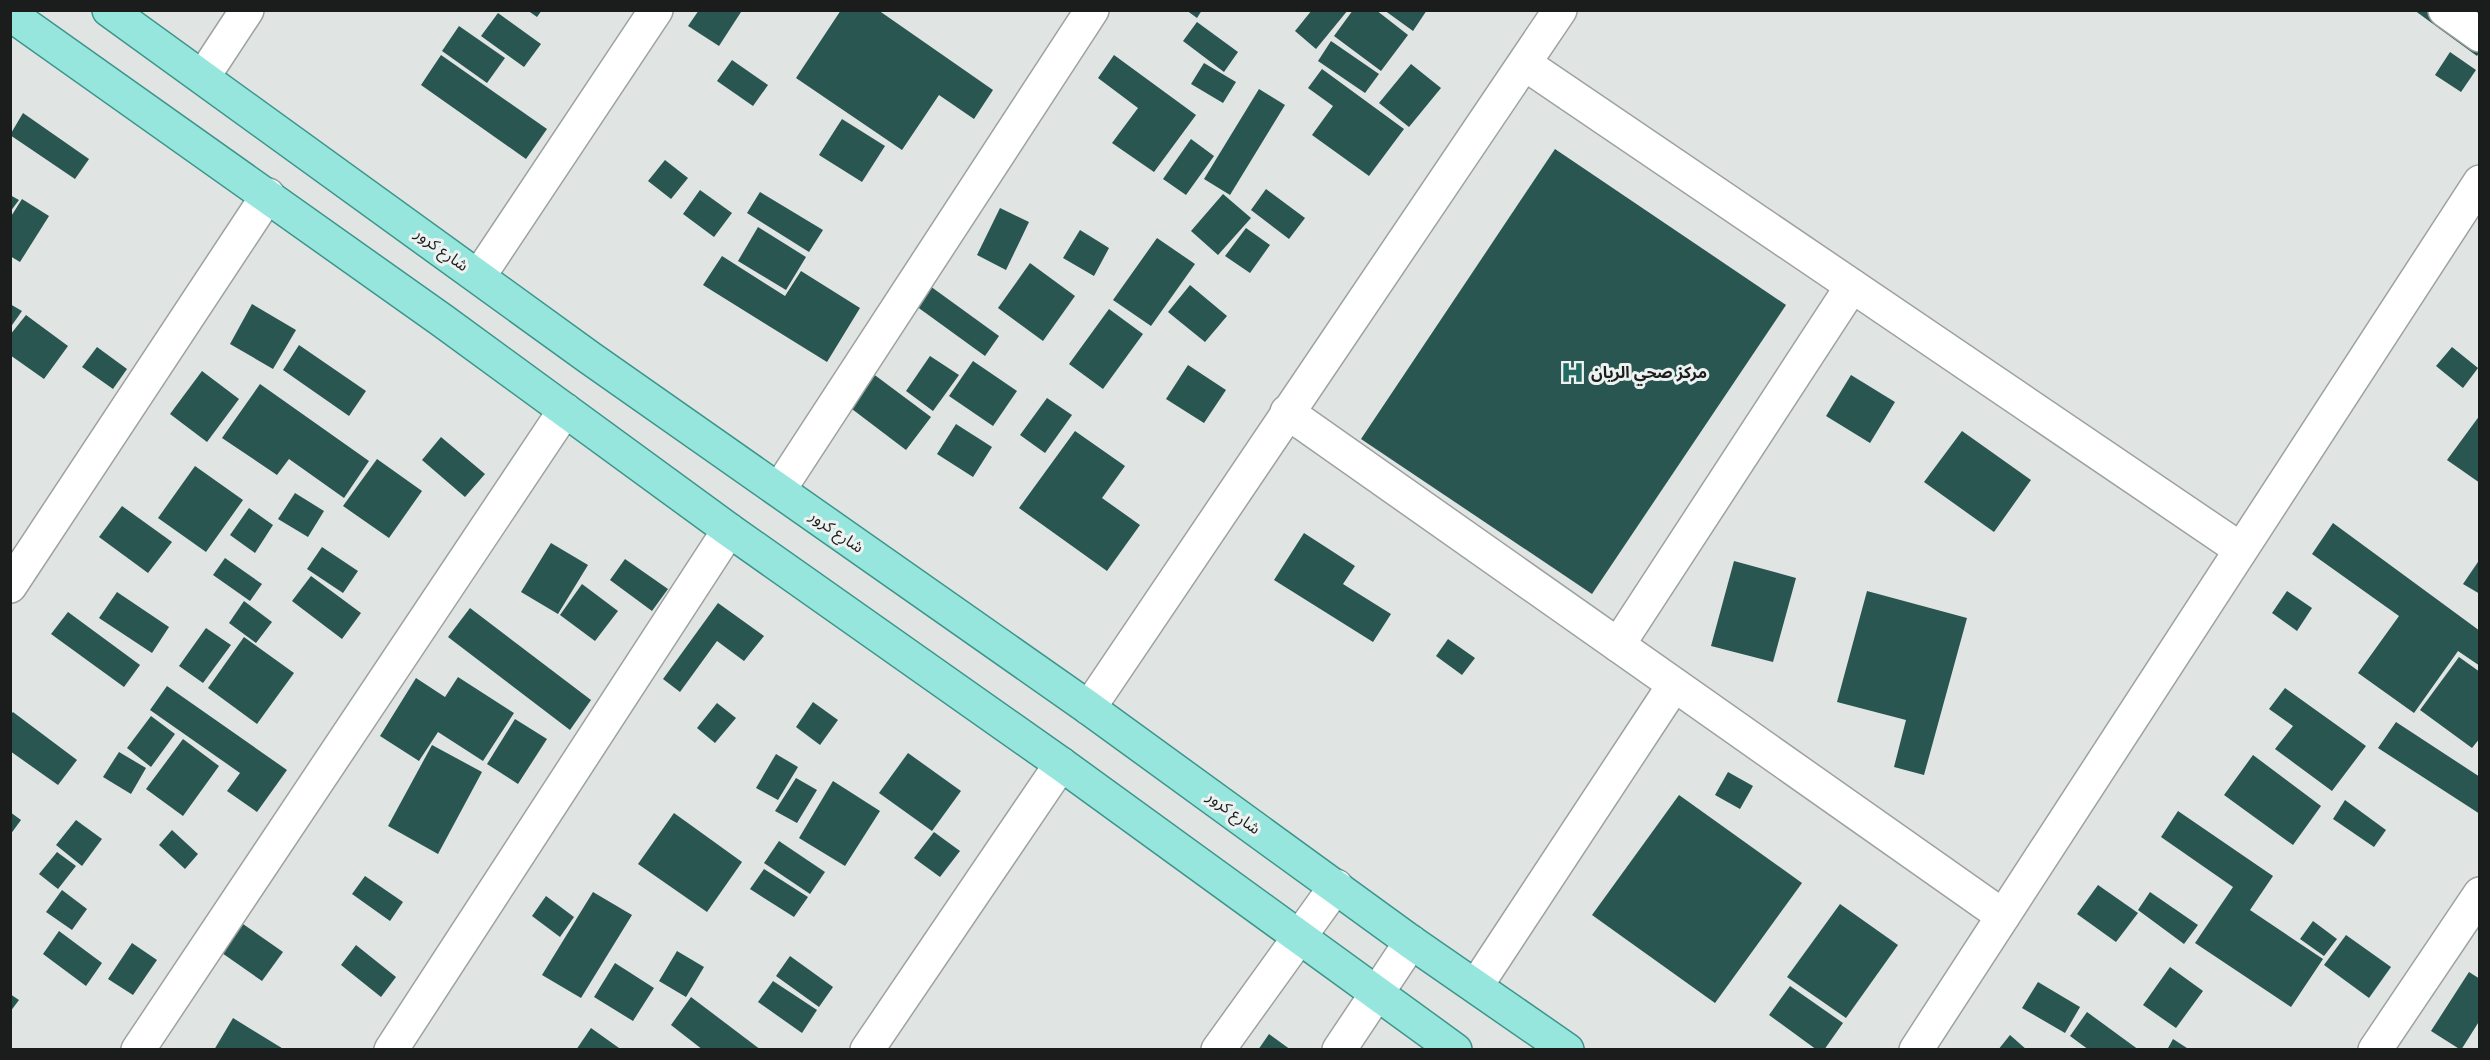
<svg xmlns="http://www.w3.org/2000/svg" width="2490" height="1060" viewBox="0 0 2490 1060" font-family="Lora,'Noto Sans Arabic',serif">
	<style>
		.building { fill: #295650 }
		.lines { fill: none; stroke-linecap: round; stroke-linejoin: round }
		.minor-casing { stroke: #9da1a0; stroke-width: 36 }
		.major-casing { stroke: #3d958a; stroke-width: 36 }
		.minor { stroke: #fff; stroke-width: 33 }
		.major { stroke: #96e6dd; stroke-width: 33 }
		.labels { text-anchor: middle; stroke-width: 6; stroke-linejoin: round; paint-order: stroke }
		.street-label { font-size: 16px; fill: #1b1d1c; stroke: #edf2f1 }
		.poi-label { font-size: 16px; font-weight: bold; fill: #1b1d1c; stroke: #edf2f1; text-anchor: start }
	</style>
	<rect width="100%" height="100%" fill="#e0e5e4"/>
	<!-- building -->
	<g class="building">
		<path d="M 527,10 L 542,10 L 537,17 Z"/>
		<path d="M 699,10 L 739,10 L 741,12 L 719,46 L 688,26 Z"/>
		<path d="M 841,10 L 878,10 L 993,90 L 974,119 L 939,95 L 902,150 L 796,78 Z"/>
		<path d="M 1186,10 L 1202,10 L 1197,18 Z"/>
		<path d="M 1312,10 L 1348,10 L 1316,49 L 1295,31 Z"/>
		<path d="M 1353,10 L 1376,10 L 1408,35 L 1381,71 L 1334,36 Z"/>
		<path d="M 1384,10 L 1427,10 L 1413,31 Z"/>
		<path d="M 2414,10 L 2467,10 L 2480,51 L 2477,56 Z"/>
		<path d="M 498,13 L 541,44 L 524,67 L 481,36 Z"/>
		<path d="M 1197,22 L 1238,52 L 1224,72 L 1183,41 Z"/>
		<path d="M 459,26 L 505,58 L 487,83 L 442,51 Z"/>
		<path d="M 1331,41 L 1379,74 L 1365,93 L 1318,61 Z"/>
		<path d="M 2450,52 L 2476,70 L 2461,92 L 2435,75 Z"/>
		<path d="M 441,55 L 547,129 L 526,159 L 421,85 Z"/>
		<path d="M 1114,55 L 1196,115 L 1154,172 L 1112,143 L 1138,108 L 1098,78 Z"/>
		<path d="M 732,60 L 768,85 L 753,106 L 717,81 Z"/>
		<path d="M 1204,63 L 1236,82 L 1223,103 L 1191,84 Z"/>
		<path d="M 1411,64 L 1441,88 L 1409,127 L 1379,103 Z"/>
		<path d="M 1322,69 L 1404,129 L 1369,176 L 1312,135 L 1333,106 L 1308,88 Z"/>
		<path d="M 1259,89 L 1285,105 L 1230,195 L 1204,179 Z"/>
		<path d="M 23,113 L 89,159 L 75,179 L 10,135 Z"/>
		<path d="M 842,119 L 885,146 L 862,182 L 819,155 Z"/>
		<path d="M 1191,139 L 1214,156 L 1186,195 L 1163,179 Z"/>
		<path d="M 1555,149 L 1786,305 L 1592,594 L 1361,439 Z"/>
		<path d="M 665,160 L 688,178 L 671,199 L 648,181 Z"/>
		<path d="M 1266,189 L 1305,218 L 1289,239 L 1251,210 Z"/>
		<path d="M 700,190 L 732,213 L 714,237 L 683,214 Z"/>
		<path d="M 760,192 L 823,230 L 809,252 L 747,213 Z"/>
		<path d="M 1223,194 L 1251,218 L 1218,255 L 1191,231 Z"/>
		<path d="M 10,195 L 19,200 L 10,212 Z"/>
		<path d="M 22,199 L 49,216 L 20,262 L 10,256 L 10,218 Z"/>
		<path d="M 1000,208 L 1029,222 L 1006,270 L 977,255 Z"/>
		<path d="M 758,227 L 806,257 L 786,290 L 738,261 Z"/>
		<path d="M 1246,228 L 1270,245 L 1250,273 L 1225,256 Z"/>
		<path d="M 1080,230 L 1109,248 L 1094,276 L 1063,258 Z"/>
		<path d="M 1157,238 L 1195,264 L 1151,326 L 1113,300 Z"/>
		<path d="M 722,256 L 785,296 L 801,271 L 860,308 L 827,362 L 703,285 Z"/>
		<path d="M 1030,263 L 1075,296 L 1043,341 L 998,308 Z"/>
		<path d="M 1190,285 L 1227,316 L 1205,342 L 1168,312 Z"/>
		<path d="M 930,286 L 999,336 L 985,356 L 916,306 Z"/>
		<path d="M 10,304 L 22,311 L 10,328 Z"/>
		<path d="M 252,304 L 296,330 L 273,369 L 230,344 Z"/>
		<path d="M 1109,309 L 1143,334 L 1103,389 L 1069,364 Z"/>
		<path d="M 26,315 L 68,346 L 44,379 L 10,355 L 10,335 Z"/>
		<path d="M 299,345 L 366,391 L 349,416 L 283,370 Z"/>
		<path d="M 97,347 L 127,369 L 113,389 L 82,367 Z"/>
		<path d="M 2452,347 L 2478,368 L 2463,388 L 2436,366 Z"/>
		<path d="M 930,356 L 959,375 L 933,411 L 906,391 Z"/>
		<path d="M 973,361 L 1017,391 L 993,426 L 949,396 Z"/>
		<path d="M 1188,365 L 1226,390 L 1204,423 L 1166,399 Z"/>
		<path d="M 202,371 L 239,399 L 207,442 L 170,414 Z"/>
		<path d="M 872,373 L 931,417 L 906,450 L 848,406 Z"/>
		<path d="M 1851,375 L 1895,402 L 1870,443 L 1826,416 Z"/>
		<path d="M 260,384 L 369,461 L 344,498 L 289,459 L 277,475 L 222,438 Z"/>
		<path d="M 1047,398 L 1072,415 L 1045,453 L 1020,435 Z"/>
		<path d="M 2480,415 L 2480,483 L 2447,460 Z"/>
		<path d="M 956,424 L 992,447 L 973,477 L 937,454 Z"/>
		<path d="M 1075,431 L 1125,466 L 1102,498 L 1140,525 L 1107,571 L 1019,508 Z"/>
		<path d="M 1962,431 L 2031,480 L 1994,532 L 1924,482 Z"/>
		<path d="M 441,437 L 485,474 L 465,497 L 422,460 Z"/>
		<path d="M 377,459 L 422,491 L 389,538 L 343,506 Z"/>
		<path d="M 195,466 L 243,500 L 206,552 L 158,518 Z"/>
		<path d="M 295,493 L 324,511 L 308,537 L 278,519 Z"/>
		<path d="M 122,506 L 172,542 L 148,573 L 99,537 Z"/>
		<path d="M 249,508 L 273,525 L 255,553 L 230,535 Z"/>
		<path d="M 2333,523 L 2480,631 L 2480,666 L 2458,651 L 2414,713 L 2358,673 L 2399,616 L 2312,554 Z"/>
		<path d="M 1304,533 L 1355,566 L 1343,584 L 1391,614 L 1373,642 L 1274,580 Z"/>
		<path d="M 551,543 L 588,565 L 558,614 L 521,592 Z"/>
		<path d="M 322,547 L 358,571 L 343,593 L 307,569 Z"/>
		<path d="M 225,558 L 262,584 L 250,601 L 213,575 Z"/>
		<path d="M 625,559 L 668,589 L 652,611 L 610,580 Z"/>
		<path d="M 2480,559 L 2480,594 L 2463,584 Z"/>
		<path d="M 1734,561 L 1796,578 L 1773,662 L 1711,646 Z"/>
		<path d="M 311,576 L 361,613 L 342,639 L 292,601 Z"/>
		<path d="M 582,584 L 618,611 L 595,641 L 560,615 Z"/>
		<path d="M 1867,591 L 1967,618 L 1924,775 L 1894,767 L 1906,720 L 1837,702 Z"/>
		<path d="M 2287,591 L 2312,608 L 2297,631 L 2272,613 Z"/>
		<path d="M 117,592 L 169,627 L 152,653 L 99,618 Z"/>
		<path d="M 244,601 L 272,622 L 256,643 L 229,623 Z"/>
		<path d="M 718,603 L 764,636 L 744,661 L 717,641 L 680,692 L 663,679 Z"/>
		<path d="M 470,608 L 591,700 L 570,730 L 448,637 Z"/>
		<path d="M 68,612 L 140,665 L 124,687 L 51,634 Z"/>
		<path d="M 206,628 L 231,645 L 203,683 L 179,666 Z"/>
		<path d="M 244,637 L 294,673 L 257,724 L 208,688 Z"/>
		<path d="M 1448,639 L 1475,658 L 1462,675 L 1436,656 Z"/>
		<path d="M 2459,657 L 2480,672 L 2480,738 L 2472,748 L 2420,710 Z"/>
		<path d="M 458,677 L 514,713 L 483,761 L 438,732 L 419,761 L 380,736 L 416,678 L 445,697 Z"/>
		<path d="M 167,686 L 287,770 L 257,812 L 227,791 L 240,773 L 150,710 Z"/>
		<path d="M 2285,688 L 2366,746 L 2332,791 L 2275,749 L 2293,726 L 2269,709 Z"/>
		<path d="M 813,702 L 838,720 L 820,745 L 796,727 Z"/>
		<path d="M 717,703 L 736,718 L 715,743 L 697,728 Z"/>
		<path d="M 13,712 L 77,760 L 58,785 L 10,751 L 10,715 Z"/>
		<path d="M 151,716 L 175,734 L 151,767 L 127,748 Z"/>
		<path d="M 515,719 L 547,739 L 518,784 L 487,764 Z"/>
		<path d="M 2396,722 L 2480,777 L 2480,814 L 2378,748 Z"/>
		<path d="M 183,739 L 219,766 L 183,816 L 146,789 Z"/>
		<path d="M 432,745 L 482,772 L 438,854 L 388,826 Z"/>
		<path d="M 119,752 L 146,768 L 131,794 L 103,777 Z"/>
		<path d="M 908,753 L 961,791 L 932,831 L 879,793 Z"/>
		<path d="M 776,754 L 798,767 L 778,800 L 756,788 Z"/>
		<path d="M 2253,755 L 2321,806 L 2293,845 L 2224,795 Z"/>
		<path d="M 1728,772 L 1753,786 L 1740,809 L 1715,795 Z"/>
		<path d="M 796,778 L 817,790 L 797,823 L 775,811 Z"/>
		<path d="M 833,781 L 880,811 L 845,866 L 799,838 Z"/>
		<path d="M 1679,795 L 1802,883 L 1715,1003 L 1592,915 Z"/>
		<path d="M 2345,800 L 2386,830 L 2374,847 L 2333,819 Z"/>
		<path d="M 2178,811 L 2273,876 L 2250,910 L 2323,959 L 2291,1007 L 2195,943 L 2233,887 L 2161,837 Z"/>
		<path d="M 10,812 L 21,820 L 10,835 Z"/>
		<path d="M 674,813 L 742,862 L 707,912 L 638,864 Z"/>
		<path d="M 76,820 L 102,839 L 82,866 L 56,845 Z"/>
		<path d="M 172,830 L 198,854 L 185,869 L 159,845 Z"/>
		<path d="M 934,832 L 960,851 L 940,877 L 914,858 Z"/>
		<path d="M 779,841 L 825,872 L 810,894 L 764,863 Z"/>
		<path d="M 57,852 L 76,866 L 58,889 L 39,874 Z"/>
		<path d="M 764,869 L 808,897 L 794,917 L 750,889 Z"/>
		<path d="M 365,876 L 403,902 L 390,921 L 352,894 Z"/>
		<path d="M 2098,885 L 2138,913 L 2116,942 L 2077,914 Z"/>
		<path d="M 62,890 L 87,909 L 72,930 L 46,912 Z"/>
		<path d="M 593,892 L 632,915 L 581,998 L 542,975 Z"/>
		<path d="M 2150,892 L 2198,925 L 2184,944 L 2138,910 Z"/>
		<path d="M 546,896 L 574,917 L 560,937 L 532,916 Z"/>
		<path d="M 1840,904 L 1898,945 L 1846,1018 L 1787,977 Z"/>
		<path d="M 2313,921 L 2337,939 L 2324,956 L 2300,939 Z"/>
		<path d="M 243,924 L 283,952 L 262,981 L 222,953 Z"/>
		<path d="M 59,931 L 102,963 L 86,986 L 43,954 Z"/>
		<path d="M 2346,935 L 2391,967 L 2369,998 L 2324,965 Z"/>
		<path d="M 132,943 L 157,960 L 133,995 L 108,979 Z"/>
		<path d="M 356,945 L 396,977 L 381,997 L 341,965 Z"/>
		<path d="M 677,951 L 704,967 L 686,997 L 659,981 Z"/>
		<path d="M 790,956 L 833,987 L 819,1007 L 776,976 Z"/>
		<path d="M 615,963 L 654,988 L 633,1021 L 594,997 Z"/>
		<path d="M 2170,967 L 2203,991 L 2176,1028 L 2143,1005 Z"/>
		<path d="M 2469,972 L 2480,979 L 2480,1020 L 2461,1050 L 2431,1031 Z"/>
		<path d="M 773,981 L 817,1010 L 802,1033 L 758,1002 Z"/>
		<path d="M 2038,982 L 2080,1007 L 2065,1033 L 2022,1008 Z"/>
		<path d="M 1790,986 L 1843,1023 L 1824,1050 L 1817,1050 L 1769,1015 Z"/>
		<path d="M 10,994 L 19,1000 L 10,1012 Z"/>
		<path d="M 691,997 L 761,1050 L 703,1050 L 671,1025 Z"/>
		<path d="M 2087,1012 L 2139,1050 L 2089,1050 L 2070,1036 Z"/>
		<path d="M 233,1018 L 285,1050 L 214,1050 Z"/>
		<path d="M 591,1028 L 619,1048 L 617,1050 L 576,1050 Z"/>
		<path d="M 1269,1034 L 1291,1050 L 1258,1050 Z"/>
		<path d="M 2010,1035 L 2027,1050 L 1998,1050 Z"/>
		<path d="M 2173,1039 L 2190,1050 L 2167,1050 Z"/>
	</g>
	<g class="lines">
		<defs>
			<g id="minor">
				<path d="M 2445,10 L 2480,35"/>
				<path d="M 1525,64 L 2240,549"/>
				<path d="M 203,77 L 247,10"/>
				<path d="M 479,276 L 656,10"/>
				<path d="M 1287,412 L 2003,916"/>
				<path d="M 779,490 L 1092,10"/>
				<path d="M 10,586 L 268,195"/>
				<path d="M 1618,645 L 1852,286"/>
				<path d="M 1089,708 L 1560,10"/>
				<path d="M 1476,986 L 1674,685"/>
				<path d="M 138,1050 L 565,410"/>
				<path d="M 391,1050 L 729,530"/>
				<path d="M 867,1050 L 1061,764"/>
				<path d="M 1218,1050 L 1336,886"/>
				<path d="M 1339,1050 L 1411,942"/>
				<path d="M 1916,1050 L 2480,182"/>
				<path d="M 2375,1050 L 2480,894"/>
			</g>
			<g id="major">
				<path d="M 109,10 L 590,358 L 1089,708 L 1411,942 L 1567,1050"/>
				<path d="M 10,14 L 443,321 L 729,530 L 1061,764 L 1455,1050"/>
			</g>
		</defs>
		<!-- minor casing -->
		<use href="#minor" class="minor-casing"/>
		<!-- major casing -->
		<use href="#major" class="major-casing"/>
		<!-- minor -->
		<use href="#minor" class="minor"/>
		<!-- major -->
		<use href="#major" class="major"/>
	</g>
	<!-- icons -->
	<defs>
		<symbol id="hospital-bare" viewBox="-9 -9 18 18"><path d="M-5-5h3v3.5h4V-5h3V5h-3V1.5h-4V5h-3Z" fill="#226b63" stroke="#edf2f1" stroke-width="2.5" paint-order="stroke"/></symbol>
	</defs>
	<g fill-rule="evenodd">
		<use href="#hospital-bare" x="1556" y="356" width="33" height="33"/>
	</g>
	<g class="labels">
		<!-- street labels -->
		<g class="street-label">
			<text transform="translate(442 249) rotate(36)" y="6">شارع كرور</text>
			<text transform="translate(837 531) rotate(35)" y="6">شارع كرور</text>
			<text transform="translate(1234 812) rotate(36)" y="6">شارع كرور</text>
		</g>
		<!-- poi labels -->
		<g class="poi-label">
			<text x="1591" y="378">مركز صحي الريان</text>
		</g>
	</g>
	<!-- border -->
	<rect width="2490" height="1060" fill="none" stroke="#1b1d1c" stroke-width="24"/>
</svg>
